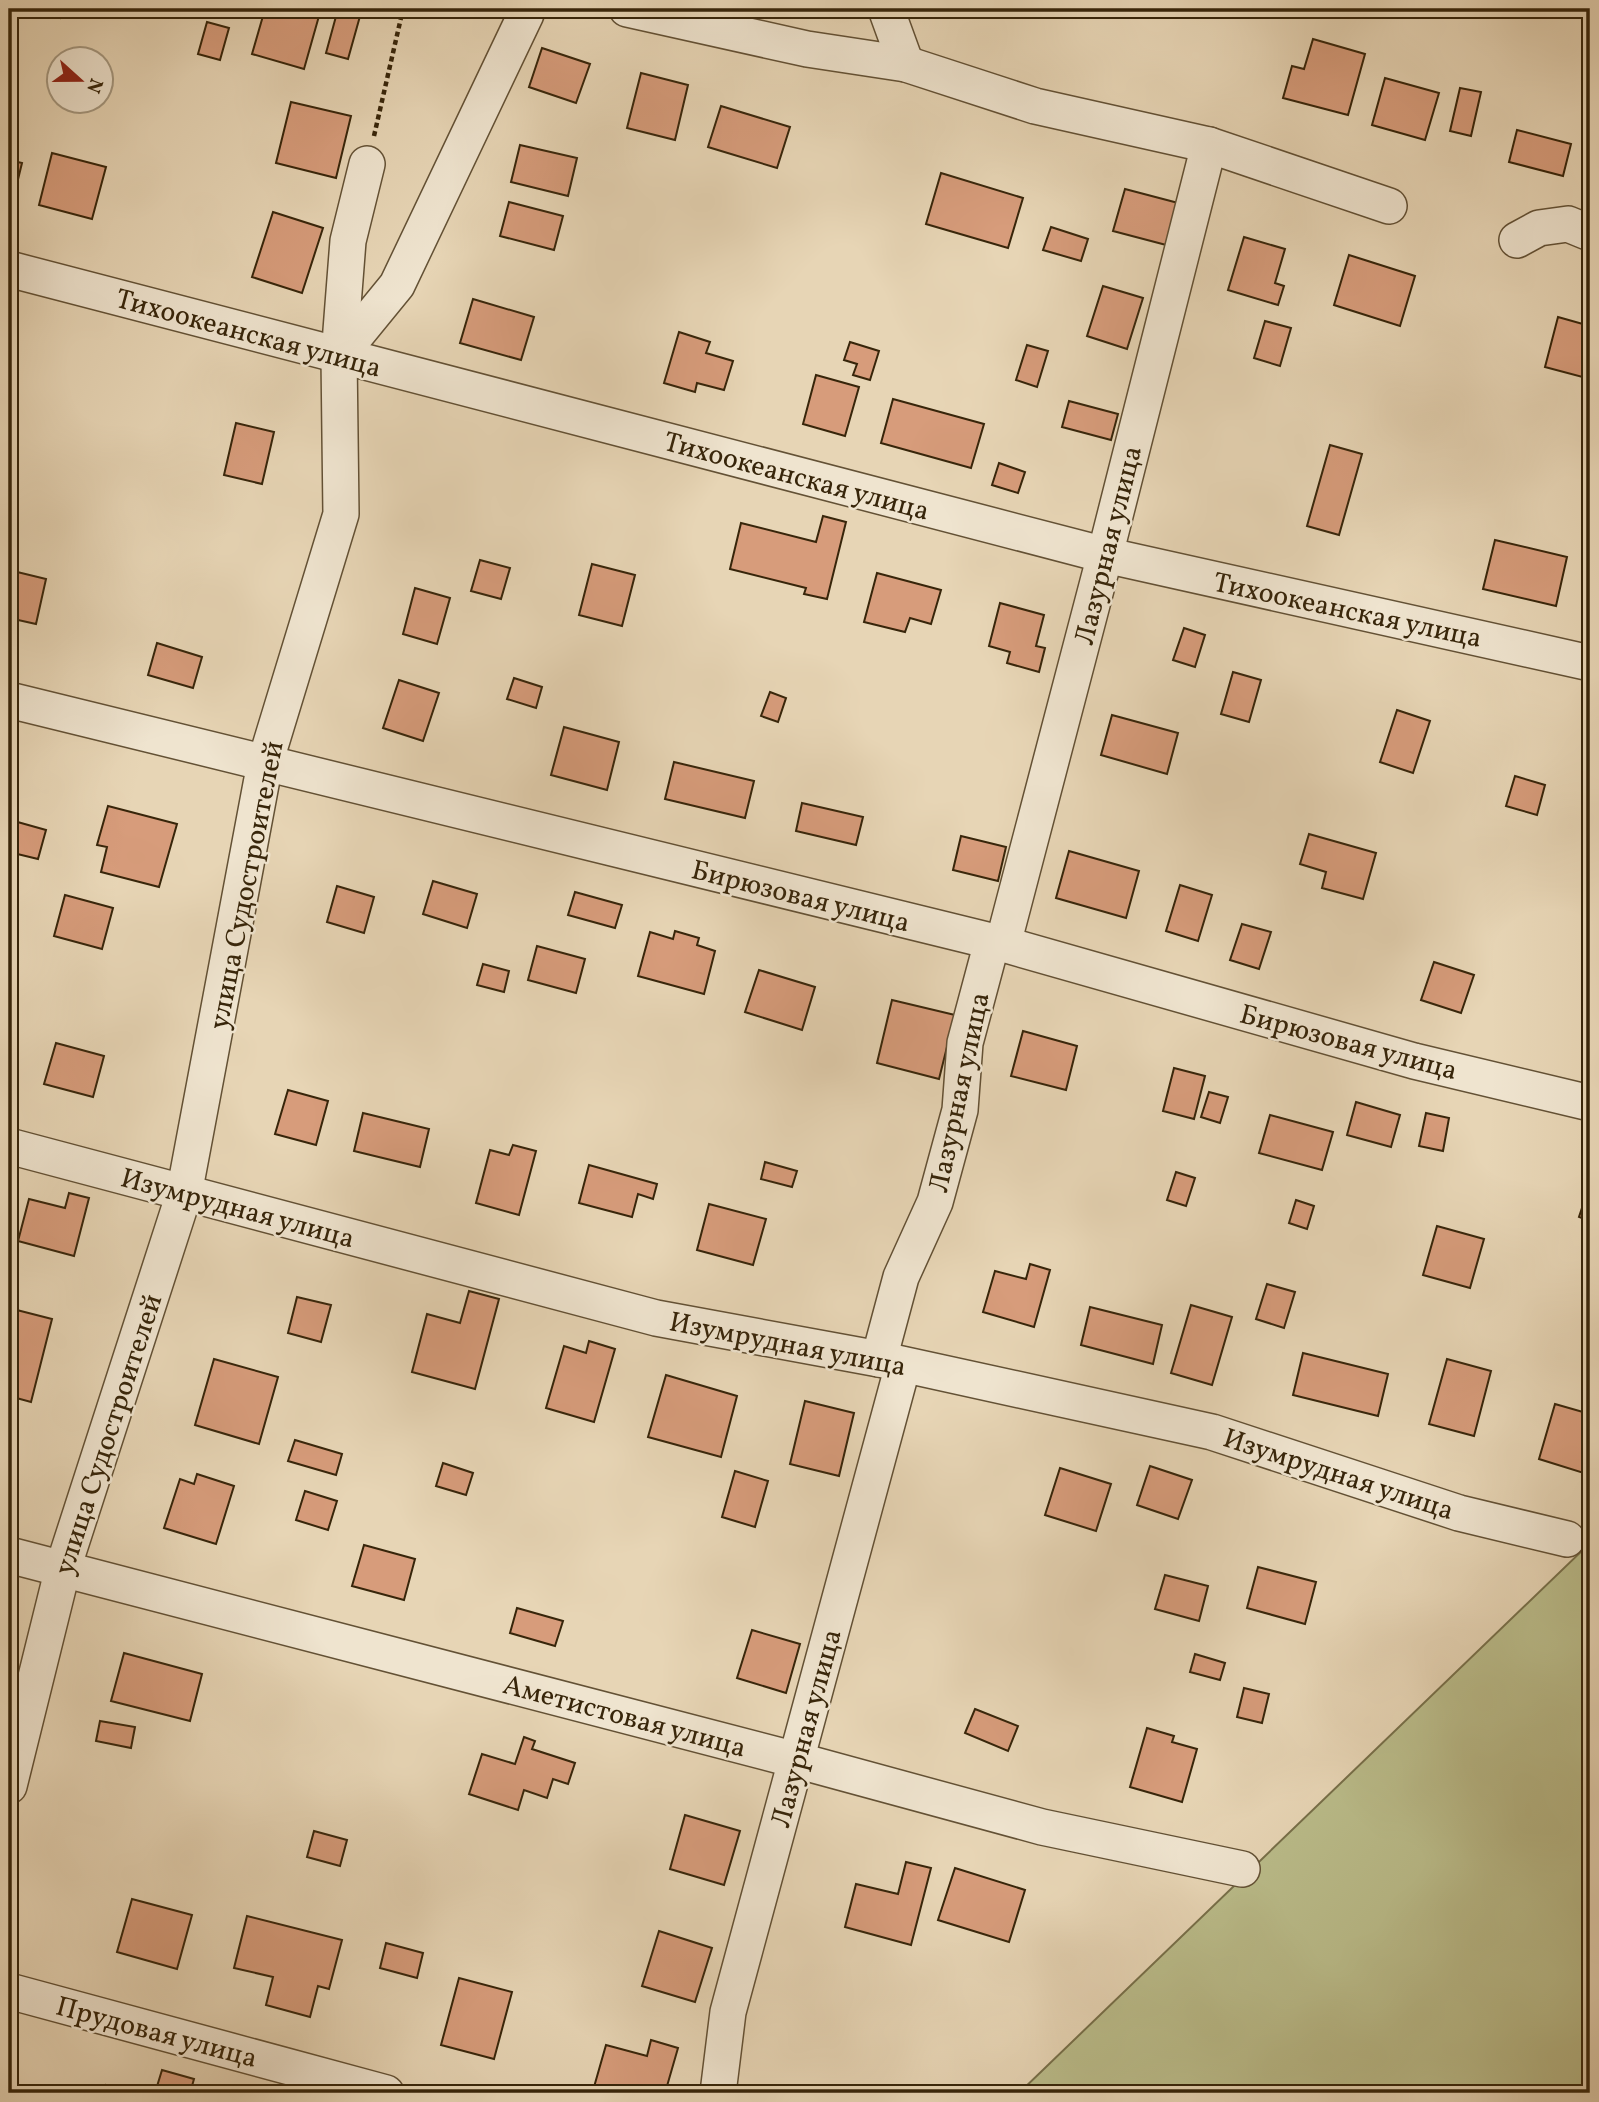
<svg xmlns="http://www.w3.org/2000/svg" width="1599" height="2102" viewBox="0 0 1599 2102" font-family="Vollkorn,serif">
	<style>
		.green { fill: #babc8a; stroke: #78704a; stroke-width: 2 }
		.building { fill: #d79c7b; stroke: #37250a; stroke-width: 2 }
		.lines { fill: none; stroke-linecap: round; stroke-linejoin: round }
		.minor-casing { stroke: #635135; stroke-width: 38 }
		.path { stroke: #37250a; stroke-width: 4.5; stroke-dasharray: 5 3.5; stroke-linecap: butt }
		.minor { stroke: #efe4cf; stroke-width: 35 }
		.labels { text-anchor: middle; stroke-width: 5; stroke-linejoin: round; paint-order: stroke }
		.street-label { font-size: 28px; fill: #37250a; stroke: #efe4cf }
	</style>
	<rect width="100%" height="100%" fill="#e7d5b5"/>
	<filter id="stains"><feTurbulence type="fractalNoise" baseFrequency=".00286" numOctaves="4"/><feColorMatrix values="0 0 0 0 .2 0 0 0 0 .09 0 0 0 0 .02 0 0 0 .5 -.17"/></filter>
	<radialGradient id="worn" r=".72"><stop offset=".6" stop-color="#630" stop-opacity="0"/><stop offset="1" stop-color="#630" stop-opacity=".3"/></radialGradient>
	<!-- green -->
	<path class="green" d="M 1590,1543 L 1590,2093 L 1019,2093 Z"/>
	<!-- building -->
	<g class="building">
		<path d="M 28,9 L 63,9 L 60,18 Z"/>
		<path d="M 265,9 L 292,9 L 319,16 L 304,69 L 252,54 Z"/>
		<path d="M 338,9 L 362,9 L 348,59 L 326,53 Z"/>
		<path d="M 207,22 L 229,28 L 220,60 L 198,54 Z"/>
		<path d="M 1313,39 L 1365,54 L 1348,115 L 1283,98 L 1292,66 L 1304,69 Z"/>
		<path d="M 542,48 L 590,64 L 576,103 L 529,87 Z"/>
		<path d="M 641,73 L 688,85 L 675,140 L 627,128 Z"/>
		<path d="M 1385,78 L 1439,93 L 1425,140 L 1372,125 Z"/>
		<path d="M 1460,88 L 1481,92 L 1471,136 L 1450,131 Z"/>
		<path d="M 291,102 L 351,116 L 336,178 L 276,163 Z"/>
		<path d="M 721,106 L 790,127 L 777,168 L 708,147 Z"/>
		<path d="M 1517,130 L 1571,144 L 1563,176 L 1509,162 Z"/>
		<path d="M 520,145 L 577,158 L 568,196 L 511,182 Z"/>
		<path d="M 52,153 L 106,167 L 92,219 L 39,205 Z"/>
		<path d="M 9,160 L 22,163 L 12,204 L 9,203 Z"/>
		<path d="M 941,173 L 1023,198 L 1008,248 L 926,224 Z"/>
		<path d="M 1125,189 L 1182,204 L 1170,246 L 1113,231 Z"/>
		<path d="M 509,202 L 563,216 L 554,250 L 500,236 Z"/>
		<path d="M 273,212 L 323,228 L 302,293 L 252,277 Z"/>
		<path d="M 1051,227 L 1088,239 L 1081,261 L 1043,250 Z"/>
		<path d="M 1244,237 L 1285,249 L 1275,283 L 1284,286 L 1278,305 L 1228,290 Z"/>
		<path d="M 1349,255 L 1415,276 L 1400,326 L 1334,305 Z"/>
		<path d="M 1103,286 L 1143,298 L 1127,349 L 1087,336 Z"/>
		<path d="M 473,299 L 534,317 L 521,360 L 460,343 Z"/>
		<path d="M 1558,317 L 1590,326 L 1590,379 L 1545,367 Z"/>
		<path d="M 1265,321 L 1291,328 L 1280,366 L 1254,358 Z"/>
		<path d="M 679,332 L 710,342 L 706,353 L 733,361 L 724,390 L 697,383 L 695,392 L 664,383 Z"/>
		<path d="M 850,342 L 879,351 L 870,380 L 853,375 L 857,364 L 844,360 Z"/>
		<path d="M 1027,345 L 1048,351 L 1037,387 L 1016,380 Z"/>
		<path d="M 816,375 L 859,387 L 845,436 L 803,424 Z"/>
		<path d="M 893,399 L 984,424 L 971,468 L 881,443 Z"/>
		<path d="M 1069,401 L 1118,414 L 1111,440 L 1062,427 Z"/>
		<path d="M 236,423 L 274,432 L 262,484 L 224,475 Z"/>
		<path d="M 1330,445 L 1362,454 L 1339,535 L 1307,526 Z"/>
		<path d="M 999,463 L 1025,472 L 1018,493 L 992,485 Z"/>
		<path d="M 823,516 L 846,522 L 827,599 L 804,594 L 806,588 L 730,569 L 741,523 L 816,542 Z"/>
		<path d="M 1495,540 L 1567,557 L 1556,606 L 1483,589 Z"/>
		<path d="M 480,560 L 510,568 L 501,599 L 471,591 Z"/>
		<path d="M 592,564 L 635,575 L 622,626 L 579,615 Z"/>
		<path d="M 9,570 L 46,579 L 36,624 L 9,618 Z"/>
		<path d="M 877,573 L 941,590 L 931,624 L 910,618 L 905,632 L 864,622 Z"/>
		<path d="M 415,588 L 450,598 L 437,644 L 403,634 Z"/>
		<path d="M 1000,603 L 1044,615 L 1036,646 L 1045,648 L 1039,672 L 1007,663 L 1010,652 L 989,646 Z"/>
		<path d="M 1184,628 L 1205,635 L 1195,667 L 1173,660 Z"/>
		<path d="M 157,643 L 202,657 L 193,688 L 148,675 Z"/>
		<path d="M 1233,672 L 1261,680 L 1249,722 L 1221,714 Z"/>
		<path d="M 514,678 L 542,687 L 536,708 L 507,699 Z"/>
		<path d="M 399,680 L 439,693 L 423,741 L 383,728 Z"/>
		<path d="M 770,692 L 786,698 L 778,722 L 761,716 Z"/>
		<path d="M 1397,710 L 1430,721 L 1413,773 L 1380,762 Z"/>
		<path d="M 1112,715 L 1178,733 L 1167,774 L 1101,755 Z"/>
		<path d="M 564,727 L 619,742 L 607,790 L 551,775 Z"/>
		<path d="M 674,762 L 754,781 L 745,818 L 665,799 Z"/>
		<path d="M 1515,776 L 1545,785 L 1537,815 L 1506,806 Z"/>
		<path d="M 802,803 L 863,817 L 856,845 L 796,831 Z"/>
		<path d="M 108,806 L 177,824 L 159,887 L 101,872 L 107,847 L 97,845 Z"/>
		<path d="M 14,821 L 46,830 L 38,859 L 9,852 Z"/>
		<path d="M 1309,834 L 1376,853 L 1363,899 L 1322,888 L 1326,872 L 1300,864 Z"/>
		<path d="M 961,836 L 1006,847 L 998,881 L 953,870 Z"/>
		<path d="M 1069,851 L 1139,871 L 1126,918 L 1056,898 Z"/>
		<path d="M 433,881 L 477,894 L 467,928 L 423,914 Z"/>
		<path d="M 1180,885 L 1212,895 L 1198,941 L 1166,931 Z"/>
		<path d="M 337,886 L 374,897 L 364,933 L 327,922 Z"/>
		<path d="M 575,892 L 622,905 L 615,928 L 568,915 Z"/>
		<path d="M 65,895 L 113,908 L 102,949 L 54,936 Z"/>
		<path d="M 1242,924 L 1271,932 L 1259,969 L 1230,960 Z"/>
		<path d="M 675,931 L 699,938 L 697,945 L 715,951 L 704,994 L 638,976 L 650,932 L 673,939 Z"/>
		<path d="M 537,946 L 585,959 L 576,993 L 528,980 Z"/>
		<path d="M 1434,962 L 1474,975 L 1461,1013 L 1421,1000 Z"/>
		<path d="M 483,964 L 509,971 L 504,992 L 477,985 Z"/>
		<path d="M 759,970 L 815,987 L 802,1030 L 745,1012 Z"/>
		<path d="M 892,1000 L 955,1015 L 939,1079 L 877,1063 Z"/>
		<path d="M 1023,1031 L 1077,1046 L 1066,1090 L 1011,1076 Z"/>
		<path d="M 56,1043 L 104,1056 L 93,1097 L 44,1084 Z"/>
		<path d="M 1174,1068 L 1205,1076 L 1194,1119 L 1163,1111 Z"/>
		<path d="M 288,1090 L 328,1101 L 316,1145 L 275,1134 Z"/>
		<path d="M 1209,1092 L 1228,1097 L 1220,1123 L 1201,1117 Z"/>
		<path d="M 1356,1102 L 1400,1115 L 1391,1147 L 1347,1135 Z"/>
		<path d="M 363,1113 L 429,1129 L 420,1167 L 354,1151 Z"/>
		<path d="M 1426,1113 L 1449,1118 L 1443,1151 L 1419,1146 Z"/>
		<path d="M 1270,1115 L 1333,1132 L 1322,1170 L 1259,1153 Z"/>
		<path d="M 513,1145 L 536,1151 L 519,1215 L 476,1203 L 490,1150 L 509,1155 Z"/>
		<path d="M 765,1162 L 797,1171 L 792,1187 L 761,1179 Z"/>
		<path d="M 589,1165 L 657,1184 L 653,1199 L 638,1194 L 632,1217 L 579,1203 Z"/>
		<path d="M 1176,1172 L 1195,1178 L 1186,1206 L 1167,1200 Z"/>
		<path d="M 1590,1184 L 1590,1221 L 1579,1217 Z"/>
		<path d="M 69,1193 L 89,1198 L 74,1256 L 18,1241 L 29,1199 L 65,1208 Z"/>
		<path d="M 1296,1200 L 1314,1206 L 1307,1229 L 1289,1223 Z"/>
		<path d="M 709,1204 L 766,1219 L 753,1265 L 697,1250 Z"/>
		<path d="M 1437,1226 L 1484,1239 L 1470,1288 L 1423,1275 Z"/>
		<path d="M 1030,1264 L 1050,1270 L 1034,1327 L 983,1312 L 995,1271 L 1026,1279 Z"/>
		<path d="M 1267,1284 L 1295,1292 L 1284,1328 L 1256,1319 Z"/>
		<path d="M 469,1291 L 499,1299 L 475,1389 L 412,1372 L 427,1314 L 460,1323 Z"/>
		<path d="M 297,1297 L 331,1305 L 321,1342 L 288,1333 Z"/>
		<path d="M 1191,1305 L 1232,1317 L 1212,1385 L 1171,1373 Z"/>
		<path d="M 1090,1307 L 1162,1325 L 1153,1364 L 1081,1345 Z"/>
		<path d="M 9,1308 L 52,1319 L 31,1402 L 9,1396 Z"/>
		<path d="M 589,1341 L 615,1349 L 594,1422 L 546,1408 L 564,1346 L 586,1353 Z"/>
		<path d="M 1303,1353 L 1388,1374 L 1378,1416 L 1293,1395 Z"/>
		<path d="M 214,1359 L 278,1377 L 259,1444 L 195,1425 Z"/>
		<path d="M 1447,1359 L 1491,1371 L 1474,1436 L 1429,1424 Z"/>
		<path d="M 666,1375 L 737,1396 L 721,1457 L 648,1437 Z"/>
		<path d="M 805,1401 L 854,1413 L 839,1476 L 790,1464 Z"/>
		<path d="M 1555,1404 L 1590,1414 L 1590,1475 L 1539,1459 Z"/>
		<path d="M 295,1440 L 342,1454 L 336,1475 L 288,1461 Z"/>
		<path d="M 443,1463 L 473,1473 L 466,1495 L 436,1486 Z"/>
		<path d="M 1150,1466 L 1192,1480 L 1178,1519 L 1137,1505 Z"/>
		<path d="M 1060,1468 L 1111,1484 L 1096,1531 L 1045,1515 Z"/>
		<path d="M 735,1471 L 768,1481 L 755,1527 L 722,1517 Z"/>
		<path d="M 197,1474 L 234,1486 L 216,1544 L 164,1528 L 180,1479 L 194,1484 Z"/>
		<path d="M 305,1491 L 337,1501 L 328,1530 L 296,1520 Z"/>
		<path d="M 364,1545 L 415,1559 L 404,1600 L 352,1586 Z"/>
		<path d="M 1258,1567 L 1316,1582 L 1305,1624 L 1247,1608 Z"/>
		<path d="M 1165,1575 L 1208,1586 L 1199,1621 L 1155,1609 Z"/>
		<path d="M 517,1608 L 563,1621 L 555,1646 L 510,1633 Z"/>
		<path d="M 752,1630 L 800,1644 L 786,1693 L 737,1678 Z"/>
		<path d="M 124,1653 L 202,1674 L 190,1721 L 111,1701 Z"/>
		<path d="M 1195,1654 L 1225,1663 L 1220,1680 L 1190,1672 Z"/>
		<path d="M 1244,1688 L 1269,1694 L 1262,1723 L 1237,1717 Z"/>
		<path d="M 975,1709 L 1018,1726 L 1008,1751 L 965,1733 Z"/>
		<path d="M 100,1721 L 135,1727 L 131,1748 L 96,1741 Z"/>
		<path d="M 1147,1728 L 1174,1736 L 1172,1742 L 1197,1749 L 1182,1802 L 1130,1787 Z"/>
		<path d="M 524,1737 L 535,1741 L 532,1749 L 575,1763 L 568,1784 L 553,1779 L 547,1798 L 524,1790 L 518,1810 L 469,1794 L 482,1754 L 515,1764 Z"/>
		<path d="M 685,1815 L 740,1831 L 724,1885 L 670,1869 Z"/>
		<path d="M 314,1831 L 347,1840 L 340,1866 L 307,1857 Z"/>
		<path d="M 906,1862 L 931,1868 L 911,1945 L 845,1927 L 856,1884 L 898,1894 Z"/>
		<path d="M 955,1868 L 1025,1890 L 1009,1942 L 938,1920 Z"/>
		<path d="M 132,1899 L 192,1915 L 177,1969 L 117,1952 Z"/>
		<path d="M 247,1916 L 342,1940 L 329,1989 L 318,1986 L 310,2017 L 266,2005 L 273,1977 L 234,1968 Z"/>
		<path d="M 659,1931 L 712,1948 L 695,2002 L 642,1986 Z"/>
		<path d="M 386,1943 L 423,1953 L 417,1978 L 380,1968 Z"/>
		<path d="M 459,1978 L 512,1992 L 494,2059 L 441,2045 Z"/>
		<path d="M 651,2040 L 678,2048 L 665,2093 L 618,2093 L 594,2087 L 606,2045 L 647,2056 Z"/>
		<path d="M 162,2070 L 194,2079 L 190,2093 L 155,2093 Z"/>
		<path d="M 106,2085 L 135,2093 L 104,2093 Z"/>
	</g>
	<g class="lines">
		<defs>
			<g id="minor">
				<path d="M 627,9 L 807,49 L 906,64 L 1035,106 L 1209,145 L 1389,206"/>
				<path d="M 886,9 L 906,64"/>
				<path d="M 1517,240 L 1539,228 L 1568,224 L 1590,233"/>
				<path d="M 9,269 L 1105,555 L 1590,663"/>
				<path d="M 339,356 L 397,285 L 526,14"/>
				<path d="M 9,700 L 1003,944 L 1414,1061 L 1590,1103"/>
				<path d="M 1003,944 L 1105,555 L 1209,145"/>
				<path d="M 9,1146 L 656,1318 L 879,1359 L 1212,1432 L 1459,1513 L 1567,1539"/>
				<path d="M 879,1359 L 901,1277 L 935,1202 L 960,1110 L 965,1043 L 992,942"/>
				<path d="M 9,1555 L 796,1760 L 1042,1827 L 1242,1869"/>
				<path d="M 9,1786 L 63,1568 L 184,1194 L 265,763 L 341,514 L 339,356 L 348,241 L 367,164"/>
				<path d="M 9,1991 L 386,2093"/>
				<path d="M 718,2093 L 728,2012 L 903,1365"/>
			</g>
		</defs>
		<!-- minor casing -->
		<use href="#minor" class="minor-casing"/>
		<!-- path -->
		<path class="path" d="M 374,136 L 403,9"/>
		<!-- minor -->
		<use href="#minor" class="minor"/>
	</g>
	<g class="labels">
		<!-- street labels -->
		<g class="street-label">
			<text transform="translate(249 332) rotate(15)" y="10">Тихоокеанская улица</text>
			<text transform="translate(797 475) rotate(15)" y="10">Тихоокеанская улица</text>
			<text transform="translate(1107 545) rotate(-76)" y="10">Лазурная улица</text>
			<text transform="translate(1348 609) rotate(12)" y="10">Тихоокеанская улица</text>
			<text transform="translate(245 885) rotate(-79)" y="10">улица Судостроителей</text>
			<text transform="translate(801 895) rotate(14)" y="10">Бирюзовая улица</text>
			<text transform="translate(1349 1041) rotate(15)" y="10">Бирюзовая улица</text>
			<text transform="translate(958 1092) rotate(-78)" y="10">Лазурная улица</text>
			<text transform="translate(238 1207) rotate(15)" y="10">Изумрудная улица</text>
			<text transform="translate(788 1343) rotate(11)" y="10">Изумрудная улица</text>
			<text transform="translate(107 1434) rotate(-72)" y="10">улица Судостроителей</text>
			<text transform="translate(1339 1473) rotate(18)" y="10">Изумрудная улица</text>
			<text transform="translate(625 1715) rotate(15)" y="10">Аметистовая улица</text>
			<text transform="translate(805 1728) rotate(-75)" y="10">Лазурная улица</text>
			<text transform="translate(157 2031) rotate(15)" y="10">Прудовая улица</text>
		</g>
	</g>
	<!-- margin -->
	<rect width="1599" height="2102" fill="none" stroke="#e7d5b5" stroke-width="35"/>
	<rect x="10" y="10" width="1578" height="2081" fill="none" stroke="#37250a" stroke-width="3.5"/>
	<rect x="18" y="18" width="1564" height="2067" fill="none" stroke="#37250a" stroke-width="2"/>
	<!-- north arrow -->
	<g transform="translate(80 80) rotate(111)"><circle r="33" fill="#efe4cf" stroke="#a59880" stroke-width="2"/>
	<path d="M0-5L12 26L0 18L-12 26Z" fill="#8f2418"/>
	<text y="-10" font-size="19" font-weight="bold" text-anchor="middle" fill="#37250a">N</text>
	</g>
	<rect width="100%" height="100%" filter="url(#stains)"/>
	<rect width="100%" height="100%" fill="url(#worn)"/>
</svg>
